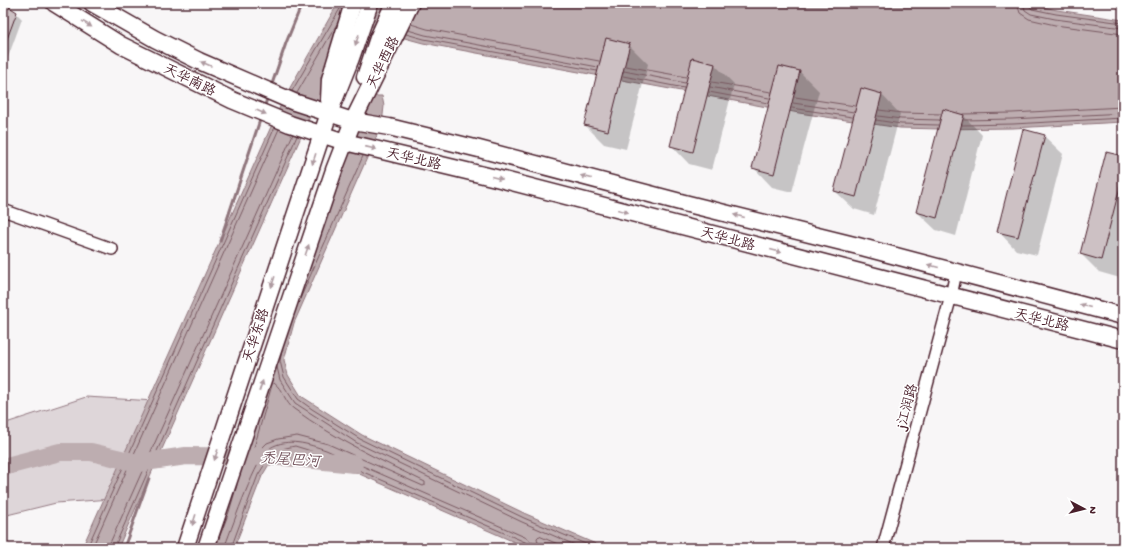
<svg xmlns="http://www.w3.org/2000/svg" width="1126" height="551" viewBox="0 0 1126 551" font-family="'Gochi Hand','LXGW WenKai TC',sans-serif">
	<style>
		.green { fill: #ded6d9; stroke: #947a82 }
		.water { fill: #bdadb0; stroke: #8f747b }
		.shadow { fill: #0003 }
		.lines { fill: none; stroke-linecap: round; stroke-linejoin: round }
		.shore { stroke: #785860; stroke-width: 1 }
		.stream { stroke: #8f747b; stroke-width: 3 }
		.river { stroke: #bdadb0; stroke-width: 18 }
		.building { fill: #cdc1c4; stroke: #4a1f2b }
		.minor-casing { stroke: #4a1f2b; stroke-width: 14 }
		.secondary-casing { stroke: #4a1f2b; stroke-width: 19 }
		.minor { stroke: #fff; stroke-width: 11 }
		.secondary { stroke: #fff; stroke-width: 16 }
		.oneway { fill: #ae9aa0 }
		.labels { text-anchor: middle; stroke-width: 3; stroke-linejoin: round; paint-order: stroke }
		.street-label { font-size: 14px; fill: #4a1f2b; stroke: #fff }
		.water-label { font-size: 15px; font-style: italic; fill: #72515a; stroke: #fff }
	</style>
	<rect width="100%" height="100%" fill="#f8f6f7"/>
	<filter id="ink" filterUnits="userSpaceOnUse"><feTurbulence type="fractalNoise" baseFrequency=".025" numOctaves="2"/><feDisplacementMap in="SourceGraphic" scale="8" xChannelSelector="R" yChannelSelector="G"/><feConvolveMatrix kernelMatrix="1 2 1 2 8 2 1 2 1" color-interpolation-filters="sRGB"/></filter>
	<g filter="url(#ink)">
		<!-- green -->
		<path class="green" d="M 86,397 L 155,401 L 125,498 L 56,503 L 3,516 L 3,424 Z"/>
		<!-- water -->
		<g class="water">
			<path d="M 338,3 L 1025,3 L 1057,10 L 1123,20 L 1123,122 L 1013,128 L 940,129 L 900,128 L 799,113 L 423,43 L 386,33 L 366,23 L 312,112 L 118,548 L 82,548 L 283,100 Z"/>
			<path d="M 374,96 L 382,96 L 384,106 L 382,124 L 294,323 L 284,360 L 288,375 L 301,396 L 362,435 L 526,514 L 605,548 L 528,548 L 323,458 L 295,450 L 274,456 L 262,476 L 234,548 L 206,548 L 362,111 Z"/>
		</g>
		<!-- shadow -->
		<g class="shadow">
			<path d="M 3,4 L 16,13 L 22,19 L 3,71 Z"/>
			<path d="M 629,45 L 648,64 L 626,149 L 604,144 L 585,125 Z"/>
			<path d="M 692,60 L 715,65 L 734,84 L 712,170 L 689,164 L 671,145 Z"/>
			<path d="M 780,67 L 800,72 L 819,91 L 792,192 L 772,187 L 754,168 Z"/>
			<path d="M 882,95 L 900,114 L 874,215 L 854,209 L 835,191 Z"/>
			<path d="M 964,116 L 982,135 L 956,236 L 936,230 L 917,212 Z"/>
			<path d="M 1044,136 L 1063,154 L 1037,255 L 1016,250 L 998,231 Z"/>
			<path d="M 1123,157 L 1123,264 L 1120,278 L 1099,272 L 1081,254 Z"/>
		</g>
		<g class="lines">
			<!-- shore -->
			<g class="shore">
				<path d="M 1017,3 L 1020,13 L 1029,19 L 1055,25 L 1123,34"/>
				<path d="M 1023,3 L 1025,10 L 1031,14 L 1055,19 L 1123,28"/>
				<path d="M 1029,3 L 1029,6 L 1032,9 L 1056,14 L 1123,23"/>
				<path d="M 411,24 L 427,29 L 599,61"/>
				<path d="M 408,30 L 425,35 L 598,67"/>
				<path d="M 406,34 L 424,39 L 597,71"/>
				<path d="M 626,66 L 686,77"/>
				<path d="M 624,71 L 685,83"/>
				<path d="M 623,76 L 684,88"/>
				<path d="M 712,82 L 771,92"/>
				<path d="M 710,87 L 769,98"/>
				<path d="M 292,91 L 341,7 L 341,3"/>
				<path d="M 709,92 L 768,103"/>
				<path d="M 297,93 L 338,22"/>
				<path d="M 795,97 L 855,106"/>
				<path d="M 793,103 L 854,112"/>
				<path d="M 792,108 L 852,117"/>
				<path d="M 879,110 L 902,113 L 941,114"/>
				<path d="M 963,114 L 1012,113 L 1123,107"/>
				<path d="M 878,116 L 901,119 L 939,120"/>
				<path d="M 876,120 L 901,124 L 938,125"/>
				<path d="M 964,120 L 1012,119 L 1123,113"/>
				<path d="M 962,125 L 1013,124 L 1123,118"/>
				<path d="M 300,299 L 363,156"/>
				<path d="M 282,351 L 280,361 L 284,377 L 298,399 L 312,409 L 360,439 L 524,518 L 595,548"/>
				<path d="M 277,367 L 280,380 L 295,403 L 357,443 L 522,522 L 582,548"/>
				<path d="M 274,383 C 283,389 285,403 294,409 C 335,439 380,460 425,482 L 425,485 L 423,486 L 328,444 L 297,436 L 278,439 L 267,443 L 263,447 L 254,460 L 252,460 L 251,458 L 272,385 Z"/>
				<path d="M 218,541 L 229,512 L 237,485"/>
				<path d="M 87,548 L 275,127"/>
				<path d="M 92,548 L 279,129"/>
				<path d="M 109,548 L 110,543 L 293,134"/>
				<path d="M 114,548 L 297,136"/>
				<path d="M 226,548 L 226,543 C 233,525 256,457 270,448 C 288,437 308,444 326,450 L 527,538 L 532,542 L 533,548"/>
				<path d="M 231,548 L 258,475 L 272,453 L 281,449 L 295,446 L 324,455 L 525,542 L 528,544 L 528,548"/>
				<path d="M 539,548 L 537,538 L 539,536 L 567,548"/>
			</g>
			<!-- stream -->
			<g class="stream">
				<path d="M 271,87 L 286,43 L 301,6 L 304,3"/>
				<path d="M 264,108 L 268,96"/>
				<path d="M 220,241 L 261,117"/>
				<path d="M 124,548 L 149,478"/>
			</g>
			<!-- river -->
			<path class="river" d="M 3,467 L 60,452 L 91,452 L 138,463 L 186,456 L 285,457 L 354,464"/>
		</g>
		<!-- building -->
		<g class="building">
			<path d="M 3,3 L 17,12 L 4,47 L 3,47 Z"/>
			<path d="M 606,38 L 630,44 L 608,131 L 584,125 Z"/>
			<path d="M 692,58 L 715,64 L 693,152 L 670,146 Z"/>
			<path d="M 779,66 L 800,71 L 774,174 L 752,168 Z"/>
			<path d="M 861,88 L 882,94 L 856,197 L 834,191 Z"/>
			<path d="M 943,109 L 964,115 L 937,218 L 916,212 Z"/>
			<path d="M 1023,129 L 1045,135 L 1018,237 L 997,232 Z"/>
			<path d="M 1106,152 L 1123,156 L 1123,175 L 1101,260 L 1080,254 Z"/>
		</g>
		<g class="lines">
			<defs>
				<g id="minor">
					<path d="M 3,210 L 112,249"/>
					<path d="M 883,548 L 951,296 L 956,272"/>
				</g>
				<g id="secondary">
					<path d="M 54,3 L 121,45 L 232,100 L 290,124 L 345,142 L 496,178 L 1123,340"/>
					<path d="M 92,3 L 155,39 L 199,61 L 294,102 L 353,121 L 389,127 L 479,149 L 684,203 L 858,246 L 1123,316"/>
					<path d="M 365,77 L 378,38 L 394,3"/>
					<path d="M 329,100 L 330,79 L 353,3"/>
					<path d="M 185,548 L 329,113 L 351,58 L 370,3"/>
					<path d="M 206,548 L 334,170 L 353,121 L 411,3"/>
				</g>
			</defs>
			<!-- minor casing -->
			<use href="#minor" class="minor-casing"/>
			<!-- secondary casing -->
			<use href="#secondary" class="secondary-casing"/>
			<!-- minor -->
			<use href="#minor" class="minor"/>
			<!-- secondary -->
			<use href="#secondary" class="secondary"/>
		</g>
		<!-- one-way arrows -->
		<defs><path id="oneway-solid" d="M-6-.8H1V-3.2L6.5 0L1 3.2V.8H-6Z"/></defs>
		<g class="oneway">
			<use href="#oneway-solid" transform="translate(87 24) rotate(32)"/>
			<use href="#oneway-solid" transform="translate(357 40) rotate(109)"/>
			<use href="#oneway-solid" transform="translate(206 64) rotate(-157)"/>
			<use href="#oneway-solid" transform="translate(261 112) rotate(23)"/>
			<use href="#oneway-solid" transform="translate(371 148) rotate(13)"/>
			<use href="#oneway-solid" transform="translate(314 159) rotate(108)"/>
			<use href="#oneway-solid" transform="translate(586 177) rotate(-165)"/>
			<use href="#oneway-solid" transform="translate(497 178) rotate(14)"/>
			<use href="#oneway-solid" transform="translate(623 211) rotate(15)"/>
			<use href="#oneway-solid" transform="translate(739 216) rotate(-166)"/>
			<use href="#oneway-solid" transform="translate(307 250) rotate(-71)"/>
			<use href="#oneway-solid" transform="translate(776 251) rotate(15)"/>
			<use href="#oneway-solid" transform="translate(933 266) rotate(-165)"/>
			<use href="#oneway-solid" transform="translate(273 282) rotate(108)"/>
			<use href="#oneway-solid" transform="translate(1085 306) rotate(-165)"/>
			<use href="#oneway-solid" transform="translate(261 386) rotate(-71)"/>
			<use href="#oneway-solid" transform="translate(216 455) rotate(108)"/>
			<use href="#oneway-solid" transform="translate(194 520) rotate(108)"/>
		</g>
	</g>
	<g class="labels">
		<!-- street labels -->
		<g class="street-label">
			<text transform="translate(382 62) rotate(-64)" y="5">天华西路</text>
			<text transform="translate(190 79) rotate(26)" y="5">天华南路</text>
			<text transform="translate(414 158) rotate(13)" y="5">天华北路</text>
			<text transform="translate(728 238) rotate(15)" y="5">天华北路</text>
			<text transform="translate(1042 319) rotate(14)" y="5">天华北路</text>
			<text transform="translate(255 335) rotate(-72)" y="5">天华东路</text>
			<text transform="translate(906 406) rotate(-75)" y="5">j江润路</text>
		</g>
		<!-- water labels -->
		<g class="water-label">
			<text transform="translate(290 459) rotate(4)" y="5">秃尾巴河</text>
		</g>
	</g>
	<!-- margin -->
	<rect width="1126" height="551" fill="none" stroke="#fff" stroke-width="16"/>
	<rect x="8" y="8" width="1110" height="535" fill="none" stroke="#4a1f2b" stroke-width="1.5" filter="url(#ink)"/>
	<!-- north arrow -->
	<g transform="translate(1084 509) rotate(97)" stroke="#ffffff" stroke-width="3" paint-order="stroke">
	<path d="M0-3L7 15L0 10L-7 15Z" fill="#4a1f2b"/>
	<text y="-6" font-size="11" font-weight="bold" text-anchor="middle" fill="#4a1f2b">N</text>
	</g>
</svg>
